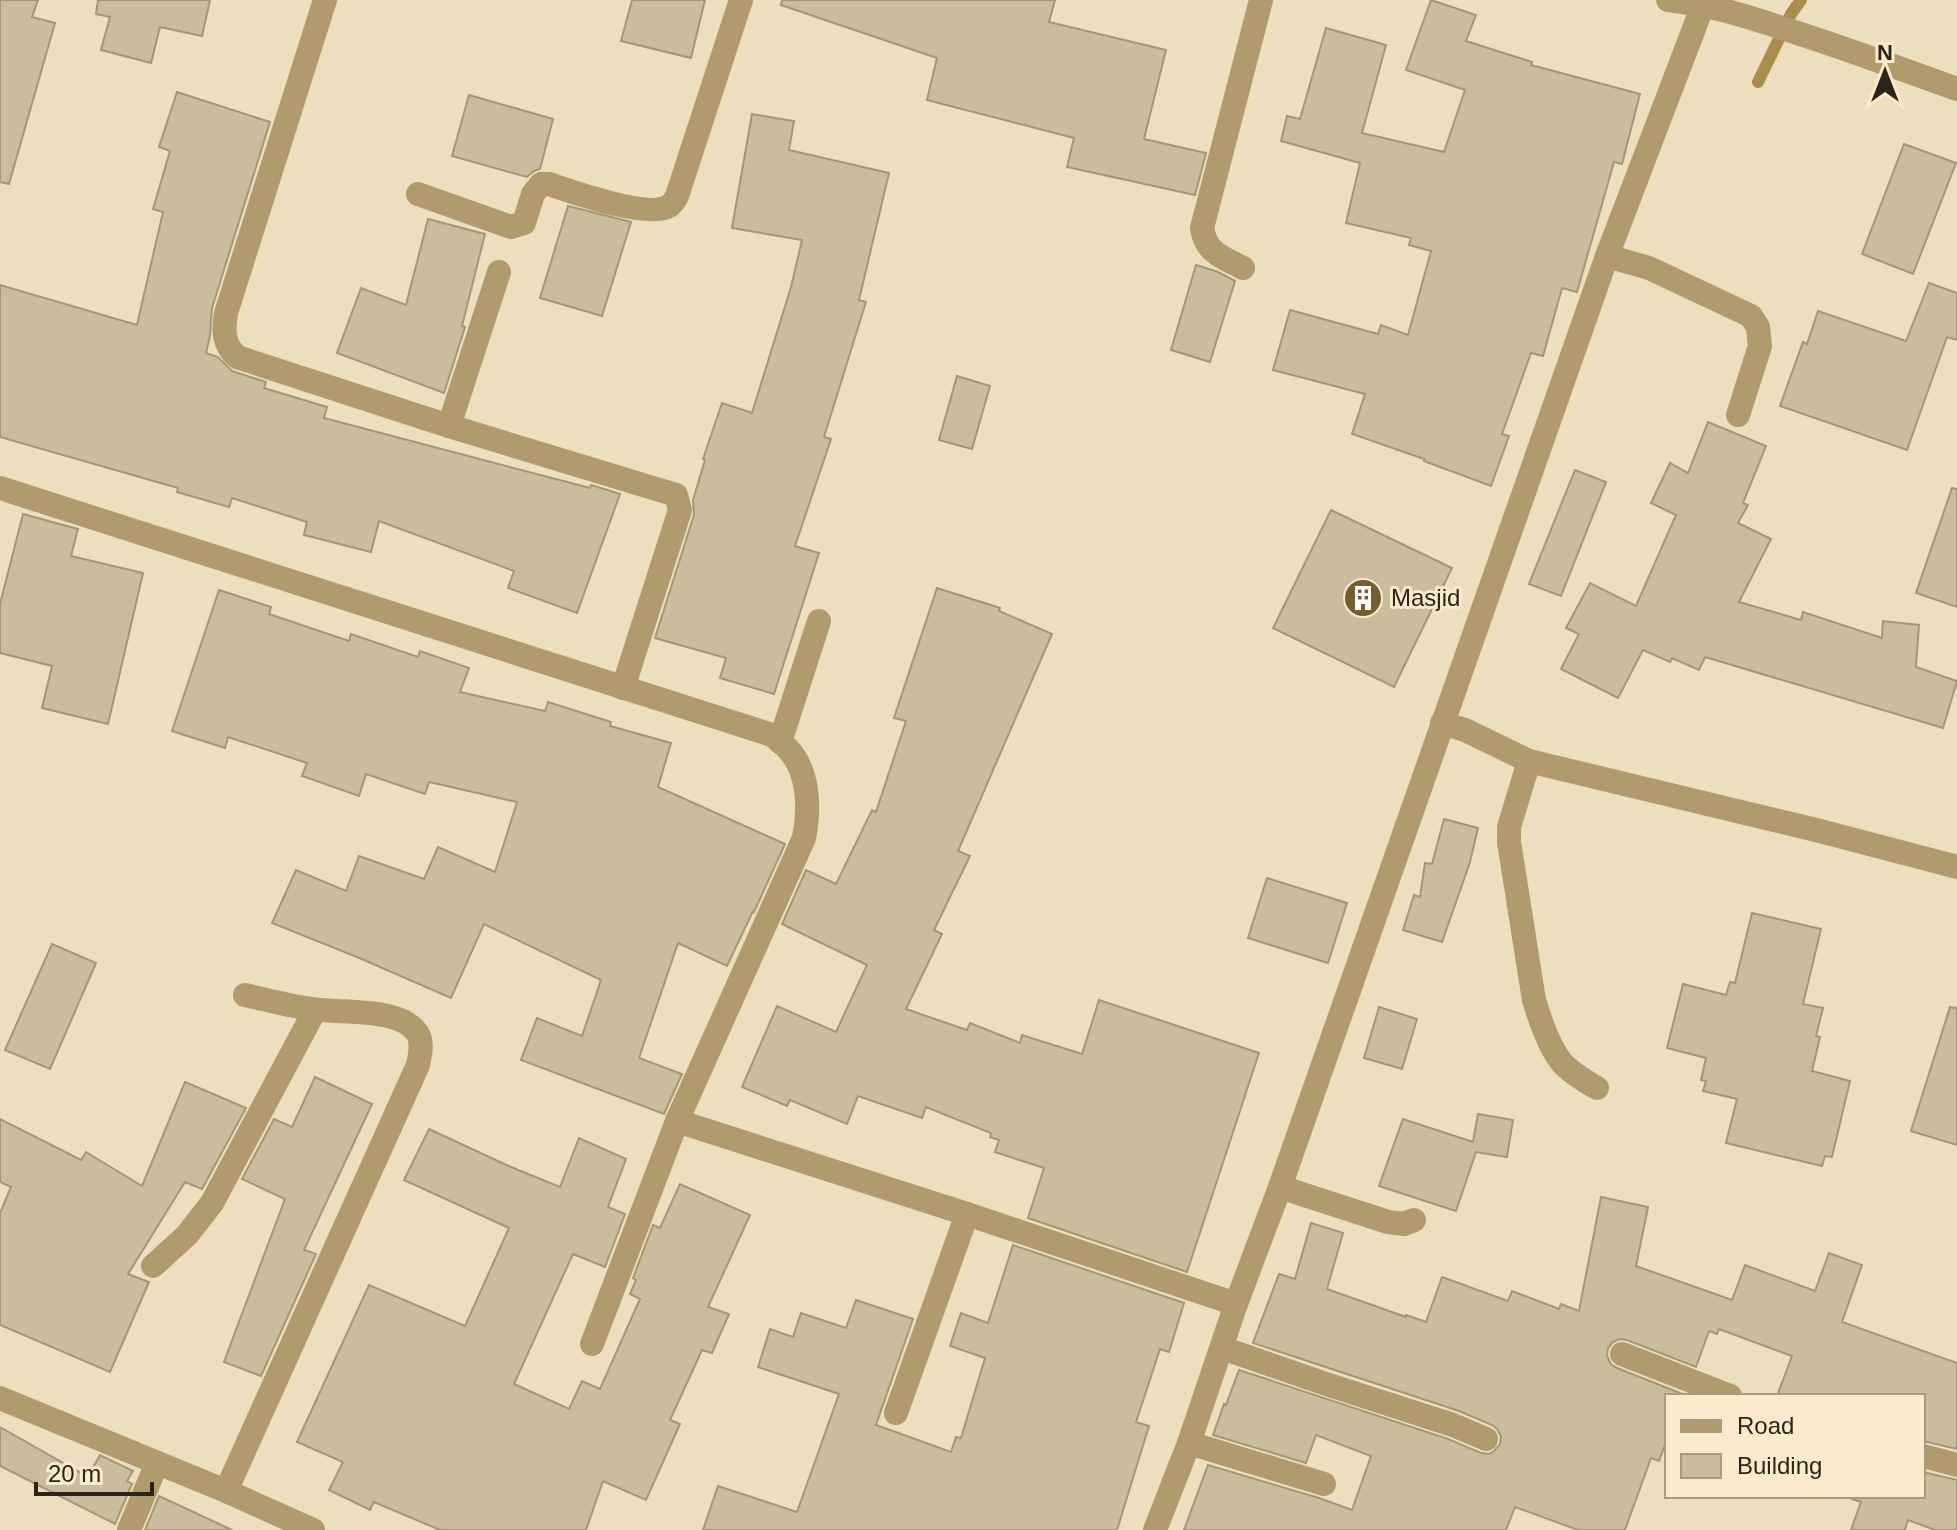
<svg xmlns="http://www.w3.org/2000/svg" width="1957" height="1530" viewBox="0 0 1957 1530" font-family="Helvetica,sans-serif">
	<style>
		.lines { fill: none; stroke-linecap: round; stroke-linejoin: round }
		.stream { stroke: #ab8d4b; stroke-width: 12 }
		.building { fill: #cbbc9e; stroke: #a49679; stroke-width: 2 }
		.minor { stroke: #b19b6c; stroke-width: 24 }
		.labels { text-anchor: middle; stroke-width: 6; stroke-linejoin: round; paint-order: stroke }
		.poi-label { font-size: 24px; fill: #2a2419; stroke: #faebcc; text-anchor: start }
	</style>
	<rect width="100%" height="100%" fill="#eddebf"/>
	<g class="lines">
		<!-- stream -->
		<path class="stream" d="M 1758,82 L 1791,14 L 1801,0"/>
	</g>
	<!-- building -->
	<g class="building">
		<path d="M 0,0 L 38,0 L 32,17 L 55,23 L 9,184 L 0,182 Z"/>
		<path d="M 98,0 L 210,0 L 202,36 L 160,27 L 151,63 L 101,50 L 110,17 L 96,14 Z"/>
		<path d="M 632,0 L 705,0 L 691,58 L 621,41 Z"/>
		<path d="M 782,0 L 1055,0 L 1049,22 L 1166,50 L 1144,139 L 1206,153 L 1195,195 L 1067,167 L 1074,138 L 927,100 L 937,58 L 781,5 Z"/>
		<path d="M 1431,0 L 1476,15 L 1466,41 L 1532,62 L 1531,65 L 1640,94 L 1622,164 L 1614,162 L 1577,292 L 1562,288 L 1543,356 L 1531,353 L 1502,434 L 1509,436 L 1491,486 L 1424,461 L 1424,459 L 1352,434 L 1365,394 L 1273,370 L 1290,310 L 1378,334 L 1381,325 L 1408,335 L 1431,251 L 1409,245 L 1411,238 L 1346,223 L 1360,163 L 1281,141 L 1287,116 L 1300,119 L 1326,28 L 1386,45 L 1362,133 L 1444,152 L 1465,90 L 1406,70 Z"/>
		<path d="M 177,92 L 270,122 L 212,308 L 210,336 L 206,353 L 218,357 L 232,371 L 266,382 L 264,388 L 327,407 L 324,418 L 590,488 L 591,485 L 620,494 L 577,613 L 508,588 L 514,571 L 379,521 L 371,552 L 304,535 L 307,522 L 232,498 L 229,507 L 177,492 L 178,488 L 0,437 L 0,285 L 137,325 L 163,212 L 153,209 L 170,151 L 159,147 Z"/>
		<path d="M 469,95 L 553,119 L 540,169 L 534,171 L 527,177 L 452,156 Z"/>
		<path d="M 752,114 L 794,121 L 789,150 L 889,173 L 859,300 L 866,302 L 824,437 L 831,439 L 795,546 L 819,553 L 774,694 L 720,678 L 726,658 L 655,638 L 694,515 L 693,500 L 705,460 L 703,459 L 722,403 L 752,413 L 791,287 L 802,240 L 732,228 Z"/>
		<path d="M 1904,144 L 1956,163 L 1913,274 L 1862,254 Z"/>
		<path d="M 568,206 L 631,222 L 602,316 L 540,298 Z"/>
		<path d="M 428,219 L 485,234 L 462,326 L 465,327 L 444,393 L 337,353 L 361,288 L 406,305 Z"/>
		<path d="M 1196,265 L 1218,272 L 1235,281 L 1210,362 L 1171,350 Z"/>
		<path d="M 1929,283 L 1957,293 L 1957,340 L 1947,337 L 1907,450 L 1780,406 L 1803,342 L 1807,344 L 1818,311 L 1906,341 Z"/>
		<path d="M 957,376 L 990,386 L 972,449 L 939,440 Z"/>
		<path d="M 1708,422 L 1766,446 L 1743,503 L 1748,505 L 1738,523 L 1771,539 L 1739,602 L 1801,620 L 1803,612 L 1882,638 L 1883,621 L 1919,625 L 1916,667 L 1957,681 L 1943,728 L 1705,657 L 1699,670 L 1672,658 L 1670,662 L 1643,650 L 1618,698 L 1561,669 L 1579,634 L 1566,628 L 1590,583 L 1636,606 L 1676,515 L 1651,503 L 1670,463 L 1688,473 Z"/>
		<path d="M 1575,470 L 1606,482 L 1561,596 L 1529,584 Z"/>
		<path d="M 1952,488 L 1957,489 L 1957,607 L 1916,593 Z"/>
		<path d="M 1331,510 L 1452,568 L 1394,687 L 1273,628 Z"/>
		<path d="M 23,514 L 78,529 L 71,556 L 143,573 L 108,724 L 42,708 L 52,666 L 0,653 L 0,604 Z"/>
		<path d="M 937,588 L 1000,608 L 999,611 L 1052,634 L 958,851 L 970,856 L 934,930 L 942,934 L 906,1009 L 967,1030 L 970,1023 L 1020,1043 L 1022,1035 L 1082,1054 L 1099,1000 L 1259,1053 L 1187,1272 L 1028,1218 L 1044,1168 L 995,1152 L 999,1140 L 990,1137 L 991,1133 L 926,1107 L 922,1118 L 858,1096 L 847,1124 L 790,1100 L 787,1106 L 742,1087 L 777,1006 L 836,1032 L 867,965 L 782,924 L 806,870 L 836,884 L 872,810 L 876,812 L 906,721 L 894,718 Z"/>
		<path d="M 219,590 L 271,607 L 269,614 L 349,641 L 351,634 L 418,657 L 420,651 L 469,668 L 460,692 L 545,711 L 548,702 L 611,722 L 610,726 L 671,743 L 658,787 L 785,844 L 754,912 L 753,911 L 727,966 L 678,943 L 639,1058 L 682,1074 L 664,1114 L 521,1060 L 537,1018 L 582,1036 L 601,980 L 484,924 L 451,998 L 357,957 L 272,923 L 296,870 L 346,891 L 359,856 L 424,879 L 438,847 L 495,872 L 517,802 L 429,782 L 425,794 L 366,774 L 359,796 L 302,776 L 307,763 L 228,737 L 225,748 L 172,731 Z"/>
		<path d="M 1444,819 L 1478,828 L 1470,862 L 1442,942 L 1403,930 L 1414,895 L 1420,897 L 1425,863 L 1432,864 Z"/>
		<path d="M 1267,878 L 1347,903 L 1328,963 L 1248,938 Z"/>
		<path d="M 1752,913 L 1821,929 L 1803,1004 L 1823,1008 L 1816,1036 L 1820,1037 L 1812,1071 L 1850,1081 L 1832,1157 L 1825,1156 L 1822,1166 L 1726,1143 L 1737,1099 L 1703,1091 L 1706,1081 L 1701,1080 L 1706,1058 L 1667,1048 L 1683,984 L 1726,995 L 1730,982 L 1735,983 Z"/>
		<path d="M 52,944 L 96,963 L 50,1069 L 5,1050 Z"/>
		<path d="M 1379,1007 L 1417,1019 L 1402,1069 L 1364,1058 Z"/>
		<path d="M 1950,1007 L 1957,1008 L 1957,1145 L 1911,1131 Z"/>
		<path d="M 315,1077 L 372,1104 L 304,1250 L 316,1254 L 261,1376 L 224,1362 L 285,1199 L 242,1179 L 274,1119 L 292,1127 Z"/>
		<path d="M 185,1082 L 246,1108 L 202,1189 L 185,1182 L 128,1274 L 149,1282 L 110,1372 L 0,1325 L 0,1213 L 11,1187 L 0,1182 L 0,1119 L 81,1160 L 86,1152 L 142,1186 Z"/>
		<path d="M 1478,1114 L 1513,1120 L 1507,1157 L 1476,1152 L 1456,1211 L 1379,1186 L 1403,1119 L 1473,1142 Z"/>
		<path d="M 429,1129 L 511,1167 L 560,1187 L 579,1138 L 626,1159 L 608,1207 L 625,1214 L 605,1267 L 573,1254 L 514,1384 L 569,1409 L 582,1381 L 600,1389 L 640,1299 L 630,1294 L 636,1280 L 633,1278 L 653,1225 L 660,1228 L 680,1184 L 750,1215 L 708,1307 L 729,1314 L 712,1353 L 702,1350 L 670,1420 L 680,1424 L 646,1500 L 603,1481 L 586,1530 L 440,1530 L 374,1502 L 370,1510 L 329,1490 L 343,1462 L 297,1442 L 369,1285 L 465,1326 L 509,1228 L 404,1180 Z"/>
		<path d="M 1601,1197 L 1648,1207 L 1636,1266 L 1732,1300 L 1745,1265 L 1815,1291 L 1829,1253 L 1862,1265 L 1842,1322 L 1957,1363 L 1957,1449 L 1923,1441 L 1923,1396 L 1777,1396 L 1792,1356 L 1719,1329 L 1717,1334 L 1709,1331 L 1696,1367 L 1627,1340 L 1620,1339 L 1613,1342 L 1608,1348 L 1607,1356 L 1611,1364 L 1617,1368 L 1685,1395 L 1667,1396 L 1667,1439 L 1659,1461 L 1651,1458 L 1625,1530 L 1578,1530 L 1515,1507 L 1506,1530 L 1184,1530 L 1208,1465 L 1319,1498 L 1352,1510 L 1371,1456 L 1316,1435 L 1306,1463 L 1213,1435 L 1224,1404 L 1226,1405 L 1239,1370 L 1448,1439 L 1481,1453 L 1489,1454 L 1494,1451 L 1500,1444 L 1501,1436 L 1497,1429 L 1492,1425 L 1459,1411 L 1253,1343 L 1279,1274 L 1295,1279 L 1311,1223 L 1343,1233 L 1327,1289 L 1406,1317 L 1406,1315 L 1426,1322 L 1442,1277 L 1508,1301 L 1512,1291 L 1559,1309 L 1561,1304 L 1579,1311 Z"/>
		<path d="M 1013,1245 L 1184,1303 L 1169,1352 L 1160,1349 L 1136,1422 L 1149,1426 L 1117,1530 L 703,1530 L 718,1486 L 797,1512 L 839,1394 L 758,1367 L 770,1329 L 793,1337 L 801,1313 L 846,1328 L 856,1300 L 913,1319 L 876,1425 L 951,1452 L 956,1437 L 961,1438 L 985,1358 L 950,1346 L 961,1313 L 988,1323 Z"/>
		<path d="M 0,1427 L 88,1477 L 100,1455 L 133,1471 L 127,1481 L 132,1484 L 115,1524 L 0,1466 Z"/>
		<path d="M 1923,1472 L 1957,1480 L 1957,1530 L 1935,1530 L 1908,1520 L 1905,1530 L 1851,1530 L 1861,1502 L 1852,1499 L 1853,1496 L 1923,1496 Z"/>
		<path d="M 159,1496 L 232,1530 L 145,1530 Z"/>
	</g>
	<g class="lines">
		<!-- minor -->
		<g class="minor">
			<path d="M 325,0 L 226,313 C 223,330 223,344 237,357 L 449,426 L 676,495 L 680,510 L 623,688"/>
			<path d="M 1668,0 C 1711,5 1747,16 1788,30 C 1845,48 1901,69 1957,89"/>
			<path d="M 418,194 L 511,227 L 524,223 L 533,194 L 541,184 L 549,184 C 573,192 648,219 669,206 C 671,205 676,199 677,196 L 741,0"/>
			<path d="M 1607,256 L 1649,268 L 1751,316 L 1758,327 L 1760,346 L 1738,415"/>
			<path d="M 1243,268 C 1222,257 1206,253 1202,228 L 1261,0"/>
			<path d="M 449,426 L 499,272"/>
			<path d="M 0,488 L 772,735 C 777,739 782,743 787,748 C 809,770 810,808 804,838 L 677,1121 L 592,1344"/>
			<path d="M 1442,723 L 1465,730 L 1529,761 L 1816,830 L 1957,867"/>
			<path d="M 780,742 L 819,621"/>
			<path d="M 1529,761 L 1509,827 L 1509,842 L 1534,1000 C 1540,1020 1550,1050 1564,1065 C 1574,1075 1585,1081 1597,1088"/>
			<path d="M 677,1121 L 967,1214 L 1236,1304"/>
			<path d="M 1280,1187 L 1388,1222 L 1404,1224 L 1414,1220"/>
			<path d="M 153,1266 L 187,1235 L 212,1203 L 315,1010"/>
			<path d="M 1222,1348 L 1329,1385 L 1453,1425 L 1486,1439"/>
			<path d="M 1622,1354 L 1730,1396"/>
			<path d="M 0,1398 L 226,1491 L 313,1530"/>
			<path d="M 896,1413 L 967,1214"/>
			<path d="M 1189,1443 L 1324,1484"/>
			<path d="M 1923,1456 L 1957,1465"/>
			<path d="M 226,1491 L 418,1065 C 420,1056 423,1043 418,1034 C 401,1006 340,1014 312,1009 C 290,1006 267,1000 245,995"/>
			<path d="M 129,1530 L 157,1463"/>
			<path d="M 1155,1530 L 1189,1443 L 1236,1304 L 1280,1187 L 1607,256 L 1705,0"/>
		</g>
	</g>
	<!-- icons -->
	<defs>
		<symbol id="building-disc" viewBox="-11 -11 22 22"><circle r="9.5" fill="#745e2e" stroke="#faebcc"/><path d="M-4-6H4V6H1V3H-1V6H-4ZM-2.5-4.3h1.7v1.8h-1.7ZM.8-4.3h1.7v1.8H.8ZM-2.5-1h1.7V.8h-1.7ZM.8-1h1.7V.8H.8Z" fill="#fff"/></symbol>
	</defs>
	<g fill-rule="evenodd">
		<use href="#building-disc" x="1341" y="576" width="44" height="44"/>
	</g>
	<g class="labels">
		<!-- poi labels -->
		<g class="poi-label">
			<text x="1391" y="606">Masjid</text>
		</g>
	</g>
	<!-- legend -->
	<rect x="1665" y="1394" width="260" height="104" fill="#faebcc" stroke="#a79b84" stroke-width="2"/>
	<rect x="1681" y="1420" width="40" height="12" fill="#b19b6c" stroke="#a79b84" stroke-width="2"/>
	<text x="1737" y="1434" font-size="24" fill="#2a2419">Road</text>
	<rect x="1681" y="1454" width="40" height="24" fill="#cbbc9e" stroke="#a79b84" stroke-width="2"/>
	<text x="1737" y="1474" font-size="24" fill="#2a2419">Building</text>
	<!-- north arrow -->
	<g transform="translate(1885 72)" stroke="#faebcc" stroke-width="6" paint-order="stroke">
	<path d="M0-6L14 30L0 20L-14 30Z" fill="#2a2419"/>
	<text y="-12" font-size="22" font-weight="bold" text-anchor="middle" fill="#2a2419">N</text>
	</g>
	<!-- scale -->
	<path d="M36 1482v12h116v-12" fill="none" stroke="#2a2419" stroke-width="4"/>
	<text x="48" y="1482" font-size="24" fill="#2a2419" stroke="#faebcc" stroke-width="6" paint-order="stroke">20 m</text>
</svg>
